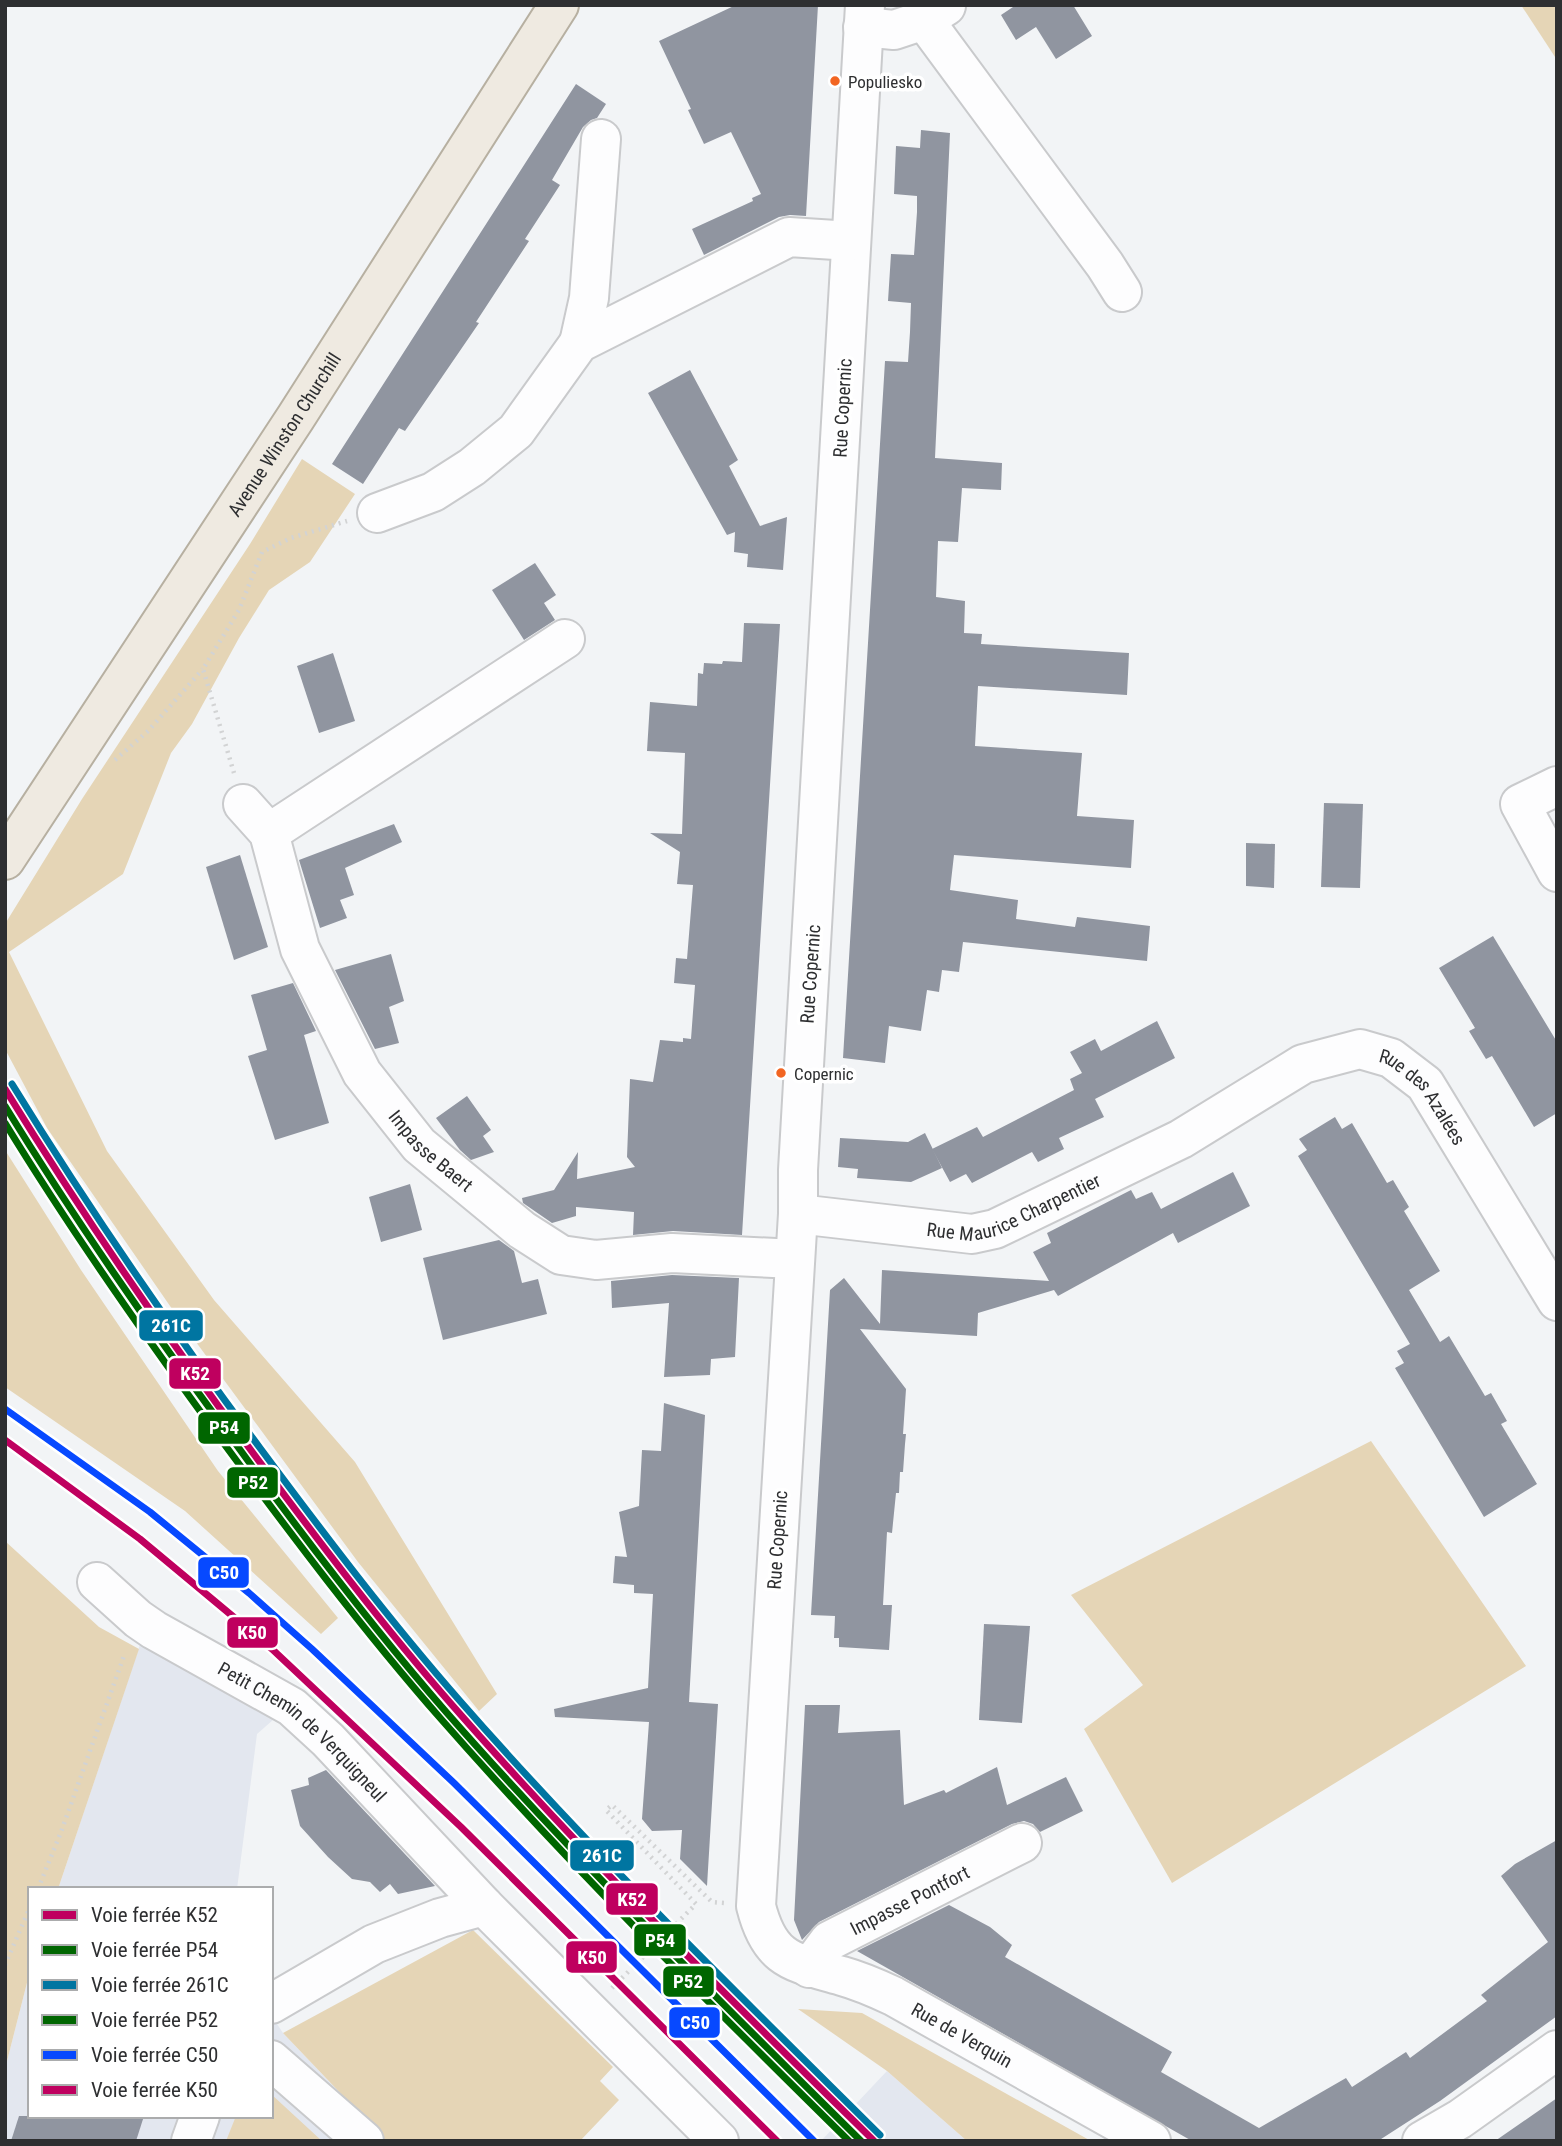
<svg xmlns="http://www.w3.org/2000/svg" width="1562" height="2146" viewBox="0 0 1562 2146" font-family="'Roboto Condensed',sans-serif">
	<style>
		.built { fill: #e3e7ef }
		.green { fill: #e5d5b6 }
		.building { fill: #9095a0 }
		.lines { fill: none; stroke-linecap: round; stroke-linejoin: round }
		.minor-casing { stroke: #c9cacc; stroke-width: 42 }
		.major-casing { stroke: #b7b0a1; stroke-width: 42 }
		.path { stroke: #d2d3d4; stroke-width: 4.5; stroke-dasharray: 2 5; stroke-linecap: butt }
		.minor { stroke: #fdfdfe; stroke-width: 38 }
		.major { stroke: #efeae1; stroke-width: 38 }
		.rail-1-casing { stroke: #fff; stroke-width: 12 }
		.rail-2-casing { stroke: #fff; stroke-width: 12 }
		.rail-3-casing { stroke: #fff; stroke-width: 12 }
		.rail-4-casing { stroke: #fff; stroke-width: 12 }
		.rail-5-casing { stroke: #fff; stroke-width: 12 }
		.rail-6-casing { stroke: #fff; stroke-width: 12 }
		.rail-1 { stroke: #bf005f; stroke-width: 7 }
		.rail-2 { stroke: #060; stroke-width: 7 }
		.rail-3 { stroke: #0075a1; stroke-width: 7 }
		.rail-4 { stroke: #060; stroke-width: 7 }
		.rail-5 { stroke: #0749ff; stroke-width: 7 }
		.rail-6 { stroke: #bf005f; stroke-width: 7 }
		.bus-dot { fill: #f26522; stroke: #fff; stroke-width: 2.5 }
		.labels { text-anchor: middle; stroke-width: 7; stroke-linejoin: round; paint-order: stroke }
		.bus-label { font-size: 17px; fill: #2e2f31; stroke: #fff; text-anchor: start }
		.street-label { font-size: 19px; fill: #2e2f31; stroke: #fff }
		.line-badge { stroke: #fff; stroke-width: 2.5 }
		.badge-label { font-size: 19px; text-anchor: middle; font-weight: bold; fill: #fff }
	</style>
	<rect width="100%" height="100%" fill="#f2f4f6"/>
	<!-- built -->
	<g class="built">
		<path d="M 150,1615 L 298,1698 L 257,1734 L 237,1889 L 58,1889 Z"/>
		<path d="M 30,1971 L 30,2116 L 271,2116 L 271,2015 L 283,2033 L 386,2141 L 5,2141 L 5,2069 Z"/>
		<path d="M 887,2071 L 967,2141 L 821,2141 Z"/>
	</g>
	<!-- green -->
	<g class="green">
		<path d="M 1521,5 L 1557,5 L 1557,60 Z"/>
		<path d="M 302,459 L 355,494 L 310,562 L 269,590 L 239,638 L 192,724 L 171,753 L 123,874 L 9,952 L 107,1151 L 214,1300 L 355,1462 L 497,1694 L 479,1711 L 358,1562 L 179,1319 L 47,1128 L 5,1049 L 5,924 L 82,799 L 250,544 Z"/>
		<path d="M 5,1150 L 81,1270 L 218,1471 L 338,1618 L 321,1634 L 185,1511 L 5,1387 Z"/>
		<path d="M 1371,1441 L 1526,1666 L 1172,1883 L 1084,1729 L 1143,1685 L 1071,1595 Z"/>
		<path d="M 5,1541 L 99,1627 L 139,1649 L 58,1889 L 30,1889 L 30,1971 L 5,2069 Z"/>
		<path d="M 473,1930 L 613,2067 L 600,2081 L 619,2100 L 580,2141 L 386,2141 L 283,2033 Z"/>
		<path d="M 798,2009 L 862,2013 L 1091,2141 L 967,2141 L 887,2071 Z"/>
		<path d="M 271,2094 L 322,2141 L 226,2141 L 236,2116 L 271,2116 Z"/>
	</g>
	<!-- building -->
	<g class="building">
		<path d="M 736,5 L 818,5 L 806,216 L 790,215 L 779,217 L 704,255 L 692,229 L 753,201 L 752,198 L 761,194 L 731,132 L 704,144 L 688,110 L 691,109 L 659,41 Z"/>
		<path d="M 1016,5 L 1073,5 L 1092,36 L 1056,59 L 1036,27 L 1016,40 L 1001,15 Z"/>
		<path d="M 576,84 L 606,104 L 597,118 L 591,120 L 583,127 L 552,180 L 560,185 L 525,239 L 529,241 L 476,322 L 479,323 L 405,431 L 399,428 L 363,484 L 332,464 Z"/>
		<path d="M 921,130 L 950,133 L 935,458 L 1002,463 L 1001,490 L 962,488 L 958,542 L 938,541 L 936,597 L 965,601 L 964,633 L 982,634 L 981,644 L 1129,653 L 1127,695 L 978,686 L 975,746 L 1082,753 L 1077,816 L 1134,820 L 1131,868 L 954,855 L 950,890 L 1018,900 L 1016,919 L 1075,927 L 1077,917 L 1150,926 L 1147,961 L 963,942 L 959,972 L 942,970 L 939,992 L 927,990 L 921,1031 L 889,1026 L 885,1063 L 843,1058 L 885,361 L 908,362 L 910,332 L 911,303 L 888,301 L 891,254 L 914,255 L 917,212 L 917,196 L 894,194 L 896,146 L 920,148 Z"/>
		<path d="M 690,370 L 738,460 L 729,466 L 760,526 L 787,517 L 783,570 L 747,567 L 748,554 L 734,552 L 735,532 L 727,535 L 648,393 Z"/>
		<path d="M 535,563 L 556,595 L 544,603 L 555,620 L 524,640 L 492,590 Z"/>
		<path d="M 744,623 L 780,624 L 742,1235 L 673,1231 L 633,1235 L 634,1212 L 576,1207 L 576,1216 L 552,1223 L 523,1203 L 522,1198 L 554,1190 L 578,1152 L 577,1179 L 635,1167 L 627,1157 L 630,1079 L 653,1082 L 660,1040 L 683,1042 L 683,1038 L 691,1039 L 695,985 L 674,983 L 676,958 L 687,959 L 693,885 L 677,884 L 680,852 L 650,833 L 682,834 L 685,753 L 647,751 L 650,702 L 697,706 L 698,673 L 703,674 L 704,663 L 722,664 L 723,661 L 742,662 Z"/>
		<path d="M 333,653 L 355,721 L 319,733 L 297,666 Z"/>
		<path d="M 1324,803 L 1363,804 L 1360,888 L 1321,887 Z"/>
		<path d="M 394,824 L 402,842 L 345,868 L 354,895 L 340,900 L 347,918 L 320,928 L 299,860 Z"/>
		<path d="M 1246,843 L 1275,844 L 1274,888 L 1246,886 Z"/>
		<path d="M 240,855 L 268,947 L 234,960 L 206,867 Z"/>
		<path d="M 1493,936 L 1557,1042 L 1557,1113 L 1534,1127 L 1492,1056 L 1486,1059 L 1469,1031 L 1475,1028 L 1439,968 Z"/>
		<path d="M 391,954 L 404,1001 L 389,1007 L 399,1043 L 375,1049 L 335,970 Z"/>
		<path d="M 293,983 L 316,1031 L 304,1035 L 329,1123 L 275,1140 L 248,1056 L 267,1050 L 251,995 Z"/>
		<path d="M 1157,1021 L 1175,1058 L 1095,1099 L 1104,1117 L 1059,1138 L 1064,1149 L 1038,1162 L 1032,1152 L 972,1183 L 966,1174 L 950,1182 L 932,1149 L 977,1127 L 983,1137 L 1074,1090 L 1070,1079 L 1082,1073 L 1070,1052 L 1095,1039 L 1101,1051 Z"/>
		<path d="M 467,1096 L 491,1130 L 483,1136 L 494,1152 L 471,1160 L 460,1150 L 436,1118 Z"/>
		<path d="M 1335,1117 L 1342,1129 L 1352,1123 L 1387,1183 L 1393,1180 L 1409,1207 L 1404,1211 L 1440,1271 L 1409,1290 L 1440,1342 L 1449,1336 L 1485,1396 L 1491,1393 L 1507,1421 L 1501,1424 L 1537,1484 L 1484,1517 L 1395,1368 L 1404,1363 L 1397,1351 L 1410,1344 L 1298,1156 L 1307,1150 L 1299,1139 Z"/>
		<path d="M 925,1133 L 942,1168 L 911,1182 L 857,1178 L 858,1169 L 838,1167 L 840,1138 L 908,1142 Z"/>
		<path d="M 1233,1172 L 1250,1206 L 1178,1243 L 1173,1233 L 1058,1296 L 1054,1290 L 978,1313 L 977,1336 L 860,1329 L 906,1389 L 903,1434 L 906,1434 L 905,1444 L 903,1472 L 900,1472 L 899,1493 L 896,1493 L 892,1533 L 887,1532 L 883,1605 L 892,1605 L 889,1650 L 839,1647 L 839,1638 L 834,1638 L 835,1616 L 811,1615 L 830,1290 L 844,1278 L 880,1324 L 882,1270 L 1049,1281 L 1033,1252 L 1051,1243 L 1047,1233 L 1131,1190 L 1136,1199 L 1152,1192 L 1161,1209 Z"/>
		<path d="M 410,1184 L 422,1230 L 381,1242 L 369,1197 Z"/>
		<path d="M 499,1240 L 514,1251 L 522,1283 L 538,1279 L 547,1314 L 443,1340 L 423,1258 Z"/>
		<path d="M 672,1275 L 739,1278 L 735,1357 L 711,1359 L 710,1375 L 664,1377 L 669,1303 L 612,1308 L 611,1281 Z"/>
		<path d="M 664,1403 L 705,1415 L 689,1702 L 718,1704 L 707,1886 L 680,1859 L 682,1830 L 652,1831 L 642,1819 L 649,1722 L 555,1717 L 554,1709 L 648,1688 L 653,1594 L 634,1593 L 634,1585 L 613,1583 L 615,1556 L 627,1557 L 619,1512 L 639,1506 L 642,1450 L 661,1451 Z"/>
		<path d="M 984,1624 L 1030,1626 L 1022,1723 L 979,1720 Z"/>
		<path d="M 805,1705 L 840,1705 L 838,1733 L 900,1730 L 904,1805 L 944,1790 L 946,1793 L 997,1767 L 1007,1805 L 1066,1777 L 1083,1811 L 1040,1832 L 1033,1824 L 1024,1821 L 1012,1824 L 819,1922 L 802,1940 L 794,1920 Z"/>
		<path d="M 326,1770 L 435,1886 L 398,1894 L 390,1884 L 380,1892 L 370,1882 L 352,1879 L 328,1857 L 300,1826 L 291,1790 L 309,1785 L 308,1778 Z"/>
		<path d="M 1557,1840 L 1557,2016 L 1440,2101 L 1378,2141 L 1192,2141 L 857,1951 L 949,1905 L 990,1927 L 1012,1945 L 1005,1957 L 1172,2052 L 1161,2072 L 1259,2128 L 1346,2078 L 1352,2087 L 1406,2052 L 1410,2058 L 1487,2001 L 1481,1995 L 1548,1942 L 1501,1876 L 1515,1864 Z"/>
		<path d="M 1557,2098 L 1557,2141 L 1495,2141 L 1534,2114 Z"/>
		<path d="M 19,2116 L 144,2116 L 136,2141 L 11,2141 Z"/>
	</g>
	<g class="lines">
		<defs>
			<g id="minor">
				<path id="s1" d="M 865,5 L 798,1170 L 798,1214 L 756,1906 C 770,1962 794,1962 842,1976 C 860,1981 876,1988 893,1996 L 1151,2141"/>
				<path d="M 924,20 L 1105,265 L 1122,292"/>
				<path d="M 863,27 L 894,30 L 924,20 L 946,6"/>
				<path d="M 579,343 L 589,298 L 601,139"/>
				<path d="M 377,513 L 433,492 L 472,467 L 516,431 L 579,343 L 789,237 L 851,241"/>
				<path d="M 1557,786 L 1520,804 L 1557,872"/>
				<path id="s2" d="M 243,804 L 269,833 L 300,949 L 362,1073 L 419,1145 L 522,1230 L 561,1255 L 596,1260 L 672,1253 L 795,1259"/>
				<path d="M 269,833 L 565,639"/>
				<path id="s3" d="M 798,1214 L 972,1234 L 995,1229 L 1181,1139 L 1303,1064 L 1360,1049 L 1391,1058 L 1425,1084 L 1557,1301"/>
				<path id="s4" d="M 97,1582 L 138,1619 L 154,1630 L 292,1707 L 328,1740 L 484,1906"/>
				<path id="s5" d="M 809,1968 L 829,1941 L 1022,1843"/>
				<path d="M 271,2004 L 374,1944 L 440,1918 L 484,1906 L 719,2141"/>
				<path d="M 271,2060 L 364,2141"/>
				<path d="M 191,2141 L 200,2116"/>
				<path d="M 1422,2141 L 1460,2119 L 1557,2050"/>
			</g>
			<g id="major">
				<path id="s6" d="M 5,860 L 296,417 L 559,5"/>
			</g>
		</defs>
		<!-- minor casing -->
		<use href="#minor" class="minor-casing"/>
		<!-- major casing -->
		<use href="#major" class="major-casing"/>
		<!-- path -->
		<g class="path">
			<path d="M 115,760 L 148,731 L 203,669"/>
			<path d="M 234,773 L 203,669 L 239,610 L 262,552 L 291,538 L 347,521"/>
			<path d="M 38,1889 L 61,1832 L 125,1653"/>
			<path d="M 5,1965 L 30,1907"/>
			<path d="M 612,1988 L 696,1904 L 606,1810 L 612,1805 L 712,1902 L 724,1903"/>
		</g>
		<!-- minor -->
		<use href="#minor" class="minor"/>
		<!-- major -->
		<use href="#major" class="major"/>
		<defs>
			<path id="rail-1" d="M 5,1089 C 82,1214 165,1335 253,1453 C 317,1539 382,1625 453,1706 C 586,1858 730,1999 874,2141"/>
			<path id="rail-2" d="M 5,1106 C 75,1220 151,1329 230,1436 C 299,1531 370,1625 447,1713 C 578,1862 720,2001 861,2141"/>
			<path id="rail-3" d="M 12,1084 C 89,1209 172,1330 260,1448 C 324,1534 389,1620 460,1701 C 592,1852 737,1993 880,2135"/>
			<path id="rail-4" d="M 5,1123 C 71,1231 144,1335 219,1437 C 290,1533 362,1629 441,1719 C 570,1866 710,2004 849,2141"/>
			<path id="rail-5" d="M 5,1409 L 150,1512 L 249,1593 L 312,1649 L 454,1783 L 814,2141"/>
			<path id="rail-6" d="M 5,1440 L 140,1539 L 272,1649 L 461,1827 L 777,2141"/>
		</defs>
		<!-- rail-1 casing -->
		<use href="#rail-1" class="rail-1-casing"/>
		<!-- rail-2 casing -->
		<use href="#rail-2" class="rail-2-casing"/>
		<!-- rail-3 casing -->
		<use href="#rail-3" class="rail-3-casing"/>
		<!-- rail-4 casing -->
		<use href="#rail-4" class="rail-4-casing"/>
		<!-- rail-5 casing -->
		<use href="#rail-5" class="rail-5-casing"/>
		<!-- rail-6 casing -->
		<use href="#rail-6" class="rail-6-casing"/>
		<!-- rail-1 -->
		<use href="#rail-1" class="rail-1"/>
		<!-- rail-2 -->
		<use href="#rail-2" class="rail-2"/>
		<!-- rail-3 -->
		<use href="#rail-3" class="rail-3"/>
		<!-- rail-4 -->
		<use href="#rail-4" class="rail-4"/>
		<!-- rail-5 -->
		<use href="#rail-5" class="rail-5"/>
		<!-- rail-6 -->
		<use href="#rail-6" class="rail-6"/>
	</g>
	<!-- markers -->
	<g class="bus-dot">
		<circle cx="835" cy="81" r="6"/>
		<circle cx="781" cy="1073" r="6"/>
	</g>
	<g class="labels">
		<!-- bus labels -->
		<g class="bus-label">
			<text x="848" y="88">Populiesko</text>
			<text x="794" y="1080">Copernic</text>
		</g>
		<!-- street labels -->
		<g class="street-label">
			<text transform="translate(842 408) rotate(-87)" y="7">Rue Copernic</text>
			<text dy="7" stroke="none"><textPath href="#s6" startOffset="509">Avenue Winston Churchill</textPath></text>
			<text transform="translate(810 974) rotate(-86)" y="7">Rue Copernic</text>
			<text dy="7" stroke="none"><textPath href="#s3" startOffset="690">Rue des Azalées</textPath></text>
			<text dy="7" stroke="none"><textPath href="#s2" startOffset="402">Impasse Baert</textPath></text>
			<text dy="7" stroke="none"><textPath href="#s3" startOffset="222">Rue Maurice Charpentier</textPath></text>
			<text transform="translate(777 1540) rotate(-86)" y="7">Rue Copernic</text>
			<text dy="7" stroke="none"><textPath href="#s4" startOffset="256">Petit Chemin de Verquigneul</textPath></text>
			<text dy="7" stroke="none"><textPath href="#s5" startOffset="124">Impasse Pontfort</textPath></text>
			<text dy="7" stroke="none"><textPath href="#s1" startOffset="2158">Rue de Verquin</textPath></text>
		</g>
	</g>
	<g class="line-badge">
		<rect x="138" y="1309" width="66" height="33" rx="7" fill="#0075a1"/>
		<rect x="168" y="1357" width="54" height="33" rx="7" fill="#bf005f"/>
		<rect x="197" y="1411" width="54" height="34" rx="7" fill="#060"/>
		<rect x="226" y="1466" width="53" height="33" rx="7" fill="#060"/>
		<rect x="197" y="1556" width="53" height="33" rx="7" fill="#0749ff"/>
		<rect x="226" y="1616" width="53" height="33" rx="7" fill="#bf005f"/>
		<rect x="569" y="1839" width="66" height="33" rx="7" fill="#0075a1"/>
		<rect x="605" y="1882" width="54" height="34" rx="7" fill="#bf005f"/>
		<rect x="633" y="1923" width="54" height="34" rx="7" fill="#060"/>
		<rect x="565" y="1940" width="53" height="34" rx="7" fill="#bf005f"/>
		<rect x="662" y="1965" width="53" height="33" rx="7" fill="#060"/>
		<rect x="668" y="2006" width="53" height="33" rx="7" fill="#0749ff"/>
	</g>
	<g class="badge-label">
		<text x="171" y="1332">261C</text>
		<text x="195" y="1380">K52</text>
		<text x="224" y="1434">P54</text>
		<text x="253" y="1489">P52</text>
		<text x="224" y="1579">C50</text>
		<text x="252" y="1639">K50</text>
		<text x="602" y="1862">261C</text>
		<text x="632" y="1906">K52</text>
		<text x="660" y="1947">P54</text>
		<text x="592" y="1964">K50</text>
		<text x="688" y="1988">P52</text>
		<text x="695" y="2029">C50</text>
	</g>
	<!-- border -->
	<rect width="1562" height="2146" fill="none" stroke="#2e2f31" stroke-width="14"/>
	<!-- legend -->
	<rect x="28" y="1887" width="245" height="231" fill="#ffffff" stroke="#abacad" stroke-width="2"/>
	<rect x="42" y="1910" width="35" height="10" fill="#bf005f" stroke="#abacad" stroke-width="2"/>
	<text x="91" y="1922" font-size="21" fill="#2e2f31">Voie ferrée K52</text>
	<rect x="42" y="1945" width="35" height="10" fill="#006600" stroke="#abacad" stroke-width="2"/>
	<text x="91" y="1957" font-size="21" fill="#2e2f31">Voie ferrée P54</text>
	<rect x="42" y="1980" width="35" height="10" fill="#0075a1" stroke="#abacad" stroke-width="2"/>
	<text x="91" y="1992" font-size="21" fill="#2e2f31">Voie ferrée 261C</text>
	<rect x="42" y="2015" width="35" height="10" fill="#006600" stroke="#abacad" stroke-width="2"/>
	<text x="91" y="2027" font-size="21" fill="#2e2f31">Voie ferrée P52</text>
	<rect x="42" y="2050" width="35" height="10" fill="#0749ff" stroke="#abacad" stroke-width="2"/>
	<text x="91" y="2062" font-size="21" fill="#2e2f31">Voie ferrée C50</text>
	<rect x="42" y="2085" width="35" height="10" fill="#bf005f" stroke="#abacad" stroke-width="2"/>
	<text x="91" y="2097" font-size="21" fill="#2e2f31">Voie ferrée K50</text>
</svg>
